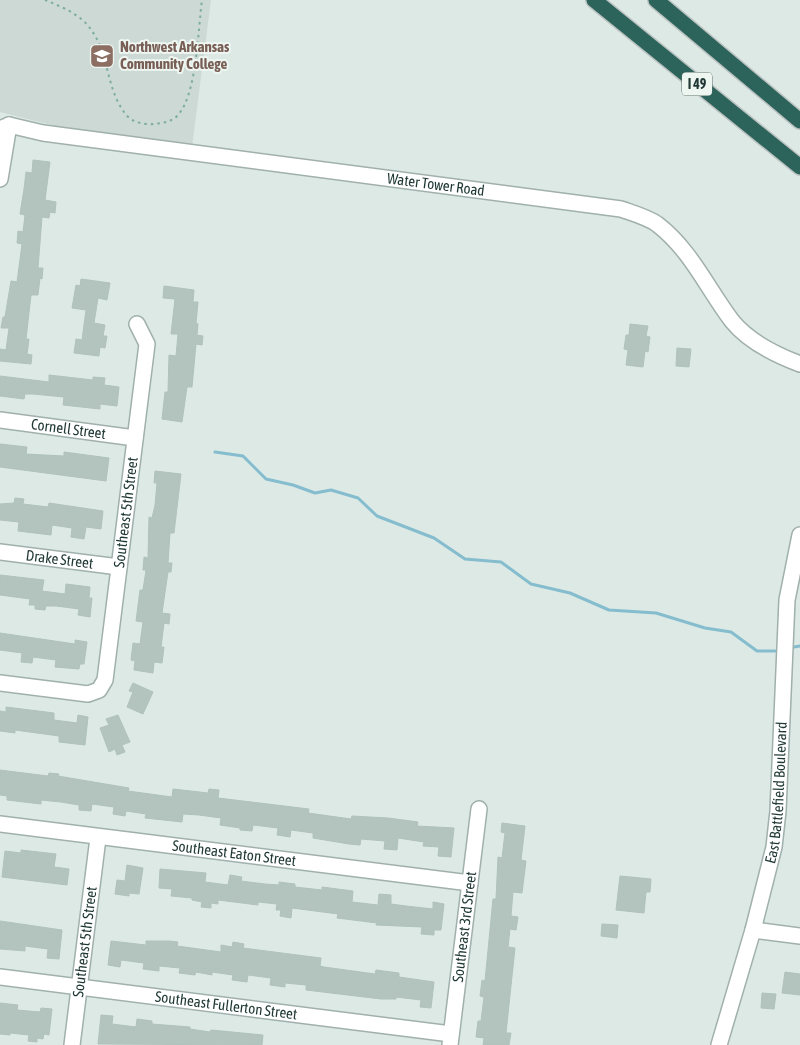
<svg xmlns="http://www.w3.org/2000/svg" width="800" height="1045" viewBox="0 0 800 1045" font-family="'Asap Condensed',sans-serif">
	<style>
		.built { fill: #ccd9d4 }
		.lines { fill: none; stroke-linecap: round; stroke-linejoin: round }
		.stream { stroke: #85bdce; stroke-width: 3 }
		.building { fill: #b3c4be; stroke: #b0c2bc }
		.minor-casing { stroke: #a0b0ac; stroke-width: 18 }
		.highway-casing { stroke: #bcc3c2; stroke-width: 18 }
		.path { stroke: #7eaca1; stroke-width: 2; stroke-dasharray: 2.5 4; stroke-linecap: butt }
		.minor { stroke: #fff; stroke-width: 15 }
		.highway { stroke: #2c645c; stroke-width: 15 }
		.labels { text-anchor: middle; stroke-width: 4; stroke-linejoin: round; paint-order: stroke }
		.shield { fill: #eef6f2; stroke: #5d716c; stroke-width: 1 }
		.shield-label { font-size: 14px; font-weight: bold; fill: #1f3833 }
		.education-label { font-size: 15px; font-weight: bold; fill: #785e54; stroke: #eef6f2; text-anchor: start }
		.street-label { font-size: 15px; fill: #1f3833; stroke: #eef6f2 }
	</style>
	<rect width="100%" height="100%" fill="#dde9e5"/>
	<!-- built -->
	<path class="built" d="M 0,0 L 211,0 L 192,147 L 75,131 L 0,112 Z"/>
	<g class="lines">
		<!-- stream -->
		<g class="stream">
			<path d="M 215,452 L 243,456 L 266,479 L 293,485 L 315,493 L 331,490 L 358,498 L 377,516 L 434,538 L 465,559 L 501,562 L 531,584 L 570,593 L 609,610 L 656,613 L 705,628 L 731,632 L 757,651 L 775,651"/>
			<path d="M 794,647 L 800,646"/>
		</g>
	</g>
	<!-- building -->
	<g class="building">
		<path d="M 33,160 L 50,162 L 45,200 L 56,202 L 55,213 L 50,212 L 49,218 L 42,217 L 38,268 L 43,268 L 42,279 L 40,278 L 38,295 L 31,295 L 26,339 L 29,339 L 27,354 L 32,355 L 31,364 L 0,361 L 0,349 L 6,350 L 9,328 L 1,328 L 3,317 L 5,317 L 11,281 L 17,282 L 22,244 L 17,243 L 18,231 L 23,232 L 25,215 L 20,214 L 24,189 L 26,172 L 32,173 Z"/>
		<path d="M 81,279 L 110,283 L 107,300 L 98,298 L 94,323 L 105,325 L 103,336 L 107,336 L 105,348 L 100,347 L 99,356 L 74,353 L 76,339 L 82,340 L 86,310 L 72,308 L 76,285 L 80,286 Z"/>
		<path d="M 164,286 L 194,290 L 193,302 L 198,302 L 196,323 L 198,324 L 197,335 L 203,336 L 202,345 L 196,344 L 192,387 L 187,387 L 182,422 L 162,419 L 165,392 L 168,392 L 169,355 L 176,356 L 178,334 L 171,334 L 175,299 L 163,298 Z"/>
		<path d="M 630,324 L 648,326 L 646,336 L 650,337 L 648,352 L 645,351 L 643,367 L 626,365 L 628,350 L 624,349 L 626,335 L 629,335 Z"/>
		<path d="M 677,348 L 691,349 L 689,367 L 676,366 Z"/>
		<path d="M 49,375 L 93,380 L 93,377 L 105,378 L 104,385 L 119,387 L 117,406 L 100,404 L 100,409 L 63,405 L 64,397 L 33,394 L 25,394 L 24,399 L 0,396 L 0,376 L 49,382 Z"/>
		<path d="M 0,444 L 27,447 L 26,454 L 64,456 L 64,452 L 109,458 L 106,481 L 0,467 Z"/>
		<path d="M 155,471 L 181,474 L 174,533 L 170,533 L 168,563 L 172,563 L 171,572 L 168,572 L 162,613 L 170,614 L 169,624 L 164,623 L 161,647 L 164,647 L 162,663 L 154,662 L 153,673 L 134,670 L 135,661 L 131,660 L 133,643 L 140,644 L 143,622 L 136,621 L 140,590 L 143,590 L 146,570 L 143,570 L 144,557 L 148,558 L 149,517 L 152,518 L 155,505 L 157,483 L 154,483 Z"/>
		<path d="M 15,498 L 24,499 L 23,504 L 48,507 L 49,503 L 103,511 L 101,529 L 86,527 L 84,539 L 71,537 L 72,528 L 52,525 L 51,535 L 18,531 L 19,522 L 0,520 L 0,504 L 14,503 Z"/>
		<path d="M 0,575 L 44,580 L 42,591 L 65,594 L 66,584 L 90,587 L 89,598 L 92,598 L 90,617 L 78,615 L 79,609 L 56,606 L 46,606 L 45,610 L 35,609 L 35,605 L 29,605 L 30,599 L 0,595 Z"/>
		<path d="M 0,633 L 75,644 L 75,640 L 87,642 L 84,664 L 80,664 L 79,669 L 55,667 L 56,660 L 33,657 L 32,663 L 21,662 L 22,653 L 0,650 Z"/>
		<path d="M 133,683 L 153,692 L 143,714 L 127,707 L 133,692 L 129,691 Z"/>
		<path d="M 6,707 L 54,713 L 54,720 L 77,723 L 78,715 L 88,717 L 85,745 L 59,742 L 59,736 L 15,730 L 15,733 L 0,731 L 0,711 L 6,712 Z"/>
		<path d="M 118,715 L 130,742 L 122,745 L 125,752 L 117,755 L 115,749 L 109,752 L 100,728 L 109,725 L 106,719 Z"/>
		<path d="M 0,770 L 48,776 L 49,773 L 59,774 L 58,776 L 129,788 L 128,791 L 172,797 L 173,789 L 208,793 L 209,789 L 219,790 L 218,798 L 309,809 L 308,813 L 351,819 L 352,816 L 388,818 L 418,822 L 417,826 L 454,828 L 451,857 L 438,856 L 439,847 L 423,846 L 424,842 L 398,838 L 397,850 L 384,849 L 385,841 L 361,839 L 360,845 L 349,844 L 313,838 L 313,833 L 291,830 L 290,837 L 277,835 L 278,828 L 253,825 L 252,831 L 240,830 L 240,828 L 220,825 L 221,818 L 199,815 L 183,814 L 182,822 L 145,818 L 146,814 L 126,811 L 125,816 L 113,814 L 114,807 L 92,804 L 91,811 L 79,810 L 79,805 L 61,802 L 41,800 L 41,804 L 7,800 L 7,796 L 0,795 Z"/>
		<path d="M 502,823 L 525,826 L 521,860 L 526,861 L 522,893 L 513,892 L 511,916 L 518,917 L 516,930 L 510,929 L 508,947 L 515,948 L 506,1033 L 511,1033 L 509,1045 L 483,1045 L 484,1038 L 476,1037 L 478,1021 L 481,1021 L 484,997 L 480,996 L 482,980 L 485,981 L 493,899 L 496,899 L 498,857 L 502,858 L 505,833 L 501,832 Z"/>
		<path d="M 21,850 L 56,854 L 54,867 L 69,869 L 67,885 L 2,877 L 5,851 L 21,853 Z"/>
		<path d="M 127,865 L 143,868 L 139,894 L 129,893 L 129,896 L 115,894 L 117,880 L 125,881 Z"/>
		<path d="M 160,869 L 206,873 L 205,882 L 228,885 L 230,875 L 242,877 L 241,881 L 265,884 L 279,885 L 279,882 L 295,884 L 295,887 L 322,890 L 322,887 L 353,891 L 352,902 L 378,905 L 379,894 L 391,895 L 391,904 L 406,906 L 433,909 L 433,902 L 444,904 L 441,930 L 434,930 L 434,935 L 421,934 L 422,927 L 376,925 L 377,923 L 337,918 L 338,914 L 292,908 L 291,918 L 280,916 L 281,910 L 276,910 L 277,904 L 258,902 L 258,905 L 218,900 L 218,904 L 211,903 L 211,908 L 201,907 L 202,902 L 192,900 L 192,898 L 171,896 L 172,889 L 159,888 Z"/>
		<path d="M 620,876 L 651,879 L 650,892 L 646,892 L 644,913 L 616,910 Z"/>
		<path d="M 0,921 L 62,930 L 59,959 L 47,958 L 48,949 L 25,946 L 25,951 L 0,949 Z"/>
		<path d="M 602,924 L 618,925 L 617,938 L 601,936 Z"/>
		<path d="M 111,941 L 146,945 L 146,941 L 169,941 L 178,942 L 177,946 L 221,952 L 221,945 L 232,947 L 233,942 L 244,944 L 243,948 L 321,958 L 320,966 L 324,967 L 375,974 L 376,970 L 399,973 L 399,977 L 434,982 L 431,1008 L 420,1007 L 421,1000 L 396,997 L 396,999 L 381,999 L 306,990 L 306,985 L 285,983 L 285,987 L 270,985 L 271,978 L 248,975 L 247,982 L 232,980 L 233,975 L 212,972 L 212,975 L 196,972 L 195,975 L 179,973 L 180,968 L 159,966 L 159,971 L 143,969 L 144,963 L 121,960 L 120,967 L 108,965 Z"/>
		<path d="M 785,972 L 800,974 L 800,995 L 782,993 Z"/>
		<path d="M 762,993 L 776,994 L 774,1009 L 761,1008 Z"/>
		<path d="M 0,1003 L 18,1005 L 17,1010 L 40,1012 L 41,1008 L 52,1009 L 49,1035 L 44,1034 L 43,1039 L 37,1038 L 37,1042 L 28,1041 L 29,1035 L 10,1033 L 10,1035 L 0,1034 Z"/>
		<path d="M 101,1015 L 113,1016 L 112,1024 L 136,1027 L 137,1019 L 152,1021 L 152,1024 L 190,1027 L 190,1029 L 210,1032 L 211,1030 L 263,1035 L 262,1045 L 98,1044 Z"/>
	</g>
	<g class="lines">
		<defs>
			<g id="minor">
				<path id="s1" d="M 0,129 L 9,125 L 43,133 L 621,209 C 632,213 647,217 657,224 C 691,250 707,288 732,321 C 749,342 776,355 800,364"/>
				<path d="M 0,179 L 9,125"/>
				<path id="s2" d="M 0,420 L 135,438"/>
				<path id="s3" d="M 0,552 L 119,567"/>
				<path id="s4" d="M 0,683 L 88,694 L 99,690 L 105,680 L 147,344 L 137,324"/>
				<path id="s5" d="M 0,824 L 470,883"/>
				<path d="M 753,930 L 800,936"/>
				<path id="s6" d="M 0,977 L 451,1034"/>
				<path id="s7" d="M 72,1045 L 98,838"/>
				<path id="s8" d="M 450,1045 L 479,809"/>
				<path id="s9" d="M 719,1045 L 753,930 L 774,847 L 778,811 L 787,600 L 800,535"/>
			</g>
			<g id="highway">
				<path d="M 594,0 L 800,167"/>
				<path d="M 656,0 L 800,121"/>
			</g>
		</defs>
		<!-- minor casing -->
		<use href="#minor" class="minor-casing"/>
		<!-- highway casing -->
		<use href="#highway" class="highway-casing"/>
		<!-- path -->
		<path class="path" d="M 45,0 C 62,7 82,15 92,31 C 109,55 106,87 124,112 C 130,122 143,125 154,124 C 163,123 172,122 178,115 C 197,94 198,29 202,0"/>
		<!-- minor -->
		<use href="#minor" class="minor"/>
		<!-- highway -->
		<use href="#highway" class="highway"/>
	</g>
	<!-- icons -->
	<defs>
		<symbol id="university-square" viewBox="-11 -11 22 22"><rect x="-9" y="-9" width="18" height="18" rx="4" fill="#8d6e63" stroke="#eef6f2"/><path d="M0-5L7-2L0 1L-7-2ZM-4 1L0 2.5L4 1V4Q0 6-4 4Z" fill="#fff"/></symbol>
	</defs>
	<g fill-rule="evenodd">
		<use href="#university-square" x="88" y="42" width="28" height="28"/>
	</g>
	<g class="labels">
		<!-- shield labels -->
		<rect class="shield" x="682" y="72.5" width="30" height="23" rx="4"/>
		<g class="shield-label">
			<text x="697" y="89">I 49</text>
		</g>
		<!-- education labels -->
		<g class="education-label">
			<text x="120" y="52">Northwest Arkansas<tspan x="120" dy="17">Community College</tspan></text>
		</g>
		<!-- street labels -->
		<g class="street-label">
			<text dy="5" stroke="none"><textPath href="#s1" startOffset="441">Water Tower Road</textPath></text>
			<text dy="5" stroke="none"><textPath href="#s2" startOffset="69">Cornell Street</textPath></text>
			<text dy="5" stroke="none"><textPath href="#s4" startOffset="281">Southeast 5th Street</textPath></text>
			<text dy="5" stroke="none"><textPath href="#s3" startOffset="60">Drake Street</textPath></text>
			<text dy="5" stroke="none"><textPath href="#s9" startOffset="260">East Battlefield Boulevard</textPath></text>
			<text dy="5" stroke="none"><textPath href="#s5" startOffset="236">Southeast Eaton Street</textPath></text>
			<text dy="5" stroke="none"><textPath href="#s8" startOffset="119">Southeast 3rd Street</textPath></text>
			<text dy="5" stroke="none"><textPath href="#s7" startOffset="104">Southeast 5th Street</textPath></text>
			<text dy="5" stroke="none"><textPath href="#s6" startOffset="228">Southeast Fullerton Street</textPath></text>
		</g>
	</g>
</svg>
